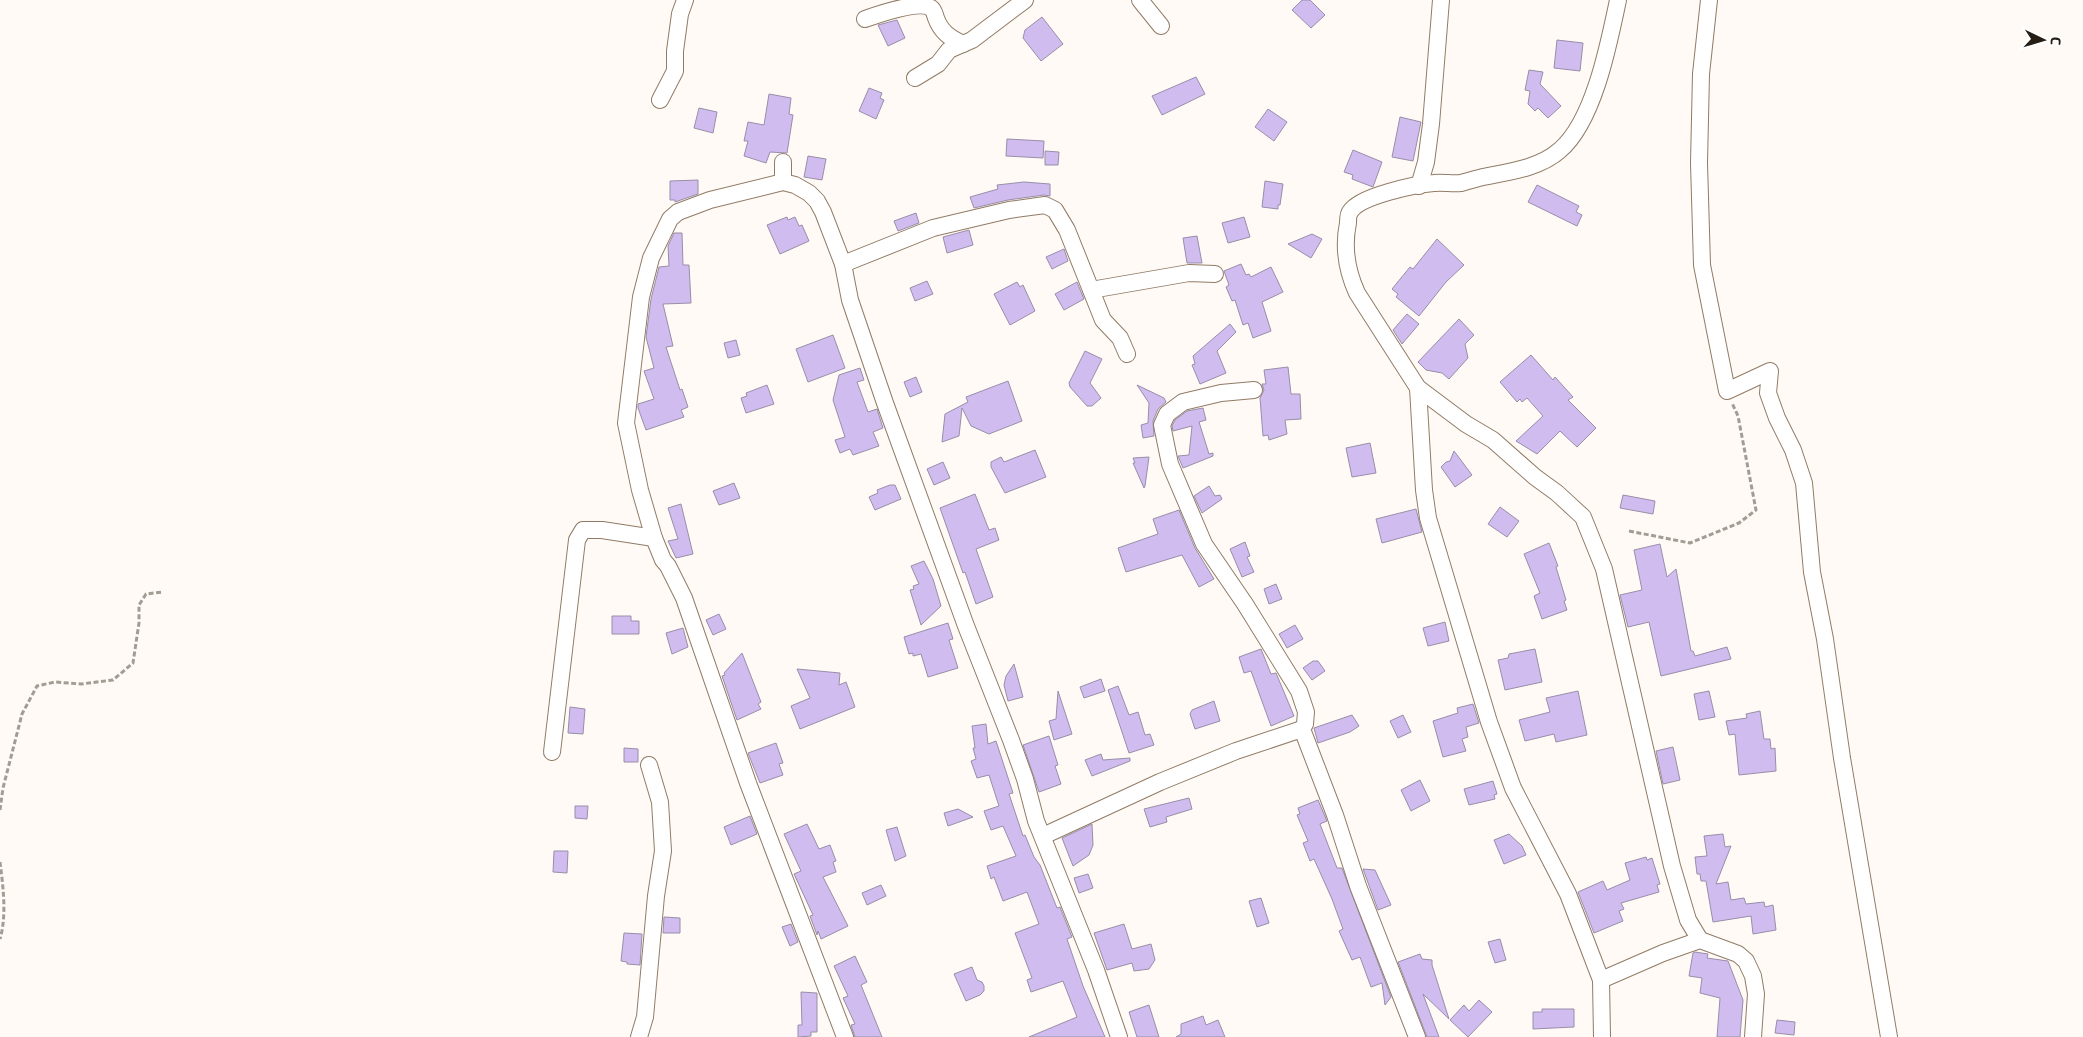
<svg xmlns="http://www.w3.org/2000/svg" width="2083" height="1037" viewBox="0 0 2083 1037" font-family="'Exo 2',sans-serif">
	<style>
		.building { fill: #d0bcef; stroke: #988ea9 }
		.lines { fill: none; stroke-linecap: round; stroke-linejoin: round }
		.street-casing { stroke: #917b66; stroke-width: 18 }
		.path { stroke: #a29c95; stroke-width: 3; stroke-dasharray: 5 2.5; stroke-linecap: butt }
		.street { stroke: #fff; stroke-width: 16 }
	</style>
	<rect width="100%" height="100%" fill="#fffaf5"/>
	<!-- building -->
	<g class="building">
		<path d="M 1302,0 L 1310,0 L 1325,15 L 1311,28 L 1292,10 Z"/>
		<path d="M 1042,17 L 1063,44 L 1041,61 L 1023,38 L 1025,30 Z"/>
		<path d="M 897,20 L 905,38 L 888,46 L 878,25 Z"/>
		<path d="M 1557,40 L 1583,43 L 1580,71 L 1554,68 Z"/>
		<path d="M 1529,70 L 1543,72 L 1540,84 L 1561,106 L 1548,118 L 1538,108 L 1535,111 L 1528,104 L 1530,91 L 1525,90 Z"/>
		<path d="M 1196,77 L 1205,94 L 1162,115 L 1152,96 Z"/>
		<path d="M 869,88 L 882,93 L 880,98 L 884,100 L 876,119 L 859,111 Z"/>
		<path d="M 769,94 L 791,98 L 789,114 L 793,115 L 787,153 L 770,152 L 766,163 L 744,156 L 748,141 L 744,141 L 748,122 L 764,125 Z"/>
		<path d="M 699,108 L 717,112 L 713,133 L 694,128 Z"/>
		<path d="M 1268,109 L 1287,122 L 1274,141 L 1255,127 Z"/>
		<path d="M 1400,117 L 1421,122 L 1413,161 L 1392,157 Z"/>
		<path d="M 1007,139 L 1044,141 L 1043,158 L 1006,156 Z"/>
		<path d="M 1353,150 L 1382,162 L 1373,187 L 1352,179 L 1353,175 L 1344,172 Z"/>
		<path d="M 1045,151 L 1059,152 L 1058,165 L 1045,165 Z"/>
		<path d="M 808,156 L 826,159 L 822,180 L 804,177 Z"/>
		<path d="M 698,180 L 698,194 L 675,202 L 675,200 L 670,200 L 670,181 Z"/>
		<path d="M 1265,181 L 1283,184 L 1280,205 L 1278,205 L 1278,209 L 1262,207 Z"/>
		<path d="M 1024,182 L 1050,184 L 1050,196 L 1044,195 L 1008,200 L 974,208 L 970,197 L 998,189 L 997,185 Z"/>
		<path d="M 1537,185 L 1579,206 L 1576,212 L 1582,215 L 1577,226 L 1528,202 Z"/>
		<path d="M 916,213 L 919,223 L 898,231 L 894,221 Z"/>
		<path d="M 787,217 L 788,220 L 795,217 L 799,226 L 802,225 L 809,241 L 780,254 L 767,225 Z"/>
		<path d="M 1244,217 L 1250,237 L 1228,243 L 1222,223 Z"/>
		<path d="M 969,230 L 973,245 L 947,253 L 943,237 Z"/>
		<path d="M 674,233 L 682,233 L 683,265 L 689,265 L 691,303 L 663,304 L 673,346 L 666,347 L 680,390 L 682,389 L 688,407 L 681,410 L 684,417 L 646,430 L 638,408 L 638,404 L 654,399 L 644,371 L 654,368 L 646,337 L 651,299 L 659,267 L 669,266 L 668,246 Z"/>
		<path d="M 1312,234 L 1322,239 L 1311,258 L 1288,244 Z"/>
		<path d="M 1197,236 L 1202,263 L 1187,263 L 1183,238 Z"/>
		<path d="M 1437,239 L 1464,265 L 1446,282 L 1419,316 L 1396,297 L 1398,294 L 1392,289 L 1410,267 L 1413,269 Z"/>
		<path d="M 1064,249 L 1068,261 L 1052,269 L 1046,257 Z"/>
		<path d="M 1241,264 L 1246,275 L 1249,274 L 1251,277 L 1271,267 L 1283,292 L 1262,302 L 1271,331 L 1253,338 L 1248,323 L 1243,325 L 1235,300 L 1232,301 L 1226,287 L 1229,285 L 1224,271 Z"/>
		<path d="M 927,281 L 933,294 L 915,301 L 910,288 Z"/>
		<path d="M 1017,282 L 1020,287 L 1023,285 L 1035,311 L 1010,325 L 994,294 Z"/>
		<path d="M 1077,282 L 1084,299 L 1064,310 L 1055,294 Z"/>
		<path d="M 1407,314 L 1419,324 L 1402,344 L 1393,330 Z"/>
		<path d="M 1459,319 L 1474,335 L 1465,344 L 1468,358 L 1449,379 L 1442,373 L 1426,370 L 1418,362 Z"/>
		<path d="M 1230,324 L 1236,332 L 1217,351 L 1226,373 L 1200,384 L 1192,365 L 1195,364 L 1193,356 Z"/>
		<path d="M 833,335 L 845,368 L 808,382 L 796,349 Z"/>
		<path d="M 736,340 L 740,355 L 728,358 L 724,343 Z"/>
		<path d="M 1085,351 L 1102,359 L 1090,383 L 1101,398 L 1092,406 L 1087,406 L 1070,387 L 1069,383 Z"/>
		<path d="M 1531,355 L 1553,380 L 1555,377 L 1573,397 L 1568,400 L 1596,428 L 1577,447 L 1560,431 L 1537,454 L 1516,441 L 1543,416 L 1527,398 L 1522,402 L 1520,399 L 1517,402 L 1500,382 Z"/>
		<path d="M 1288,367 L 1291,394 L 1300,394 L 1301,419 L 1285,420 L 1287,434 L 1269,440 L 1268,435 L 1263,436 L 1260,398 L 1264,390 L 1262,384 L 1266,384 L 1264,370 Z"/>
		<path d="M 860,368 L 864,380 L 857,382 L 868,412 L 877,409 L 883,428 L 873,432 L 879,446 L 853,455 L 850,449 L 840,453 L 835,440 L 845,437 L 833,400 L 839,375 Z"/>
		<path d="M 916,377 L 922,392 L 910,397 L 904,382 Z"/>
		<path d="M 1008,381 L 1022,421 L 989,434 L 971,426 L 962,408 L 959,436 L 942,442 L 945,414 L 968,402 L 966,397 Z"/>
		<path d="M 767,385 L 774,404 L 746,413 L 741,398 L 747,396 L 746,393 Z"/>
		<path d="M 1137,385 L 1164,398 L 1166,402 L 1158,409 L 1153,421 L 1154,436 L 1143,438 L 1141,425 L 1148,423 L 1149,403 Z"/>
		<path d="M 1203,408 L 1206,420 L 1199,422 L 1209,454 L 1213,453 L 1213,456 L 1183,468 L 1178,456 L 1189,455 L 1192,426 L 1173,431 L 1172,426 L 1175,420 L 1187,411 Z"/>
		<path d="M 1370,443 L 1376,473 L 1352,477 L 1346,448 Z"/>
		<path d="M 1035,450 L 1046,477 L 1005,493 L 991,467 L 991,462 L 1001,457 L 1004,462 Z"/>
		<path d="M 1454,451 L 1472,475 L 1455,487 L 1441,467 L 1446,462 L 1450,461 Z"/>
		<path d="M 1149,457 L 1145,486 L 1144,488 L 1133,463 L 1135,463 L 1133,458 Z"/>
		<path d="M 943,462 L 950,478 L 934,485 L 927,469 Z"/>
		<path d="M 734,483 L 740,498 L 719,505 L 713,491 Z"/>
		<path d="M 890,485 L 895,485 L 901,499 L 875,510 L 869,497 L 878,493 L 877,490 Z"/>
		<path d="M 1209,486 L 1215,496 L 1220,495 L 1222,499 L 1202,513 L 1194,496 Z"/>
		<path d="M 975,494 L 989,530 L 995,528 L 999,540 L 976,549 L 993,597 L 976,604 L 965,572 L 963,573 L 940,508 Z"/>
		<path d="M 1623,495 L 1655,501 L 1653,514 L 1620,508 Z"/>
		<path d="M 681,504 L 693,554 L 676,558 L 668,541 L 678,539 L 668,508 Z"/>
		<path d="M 1500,507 L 1519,521 L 1507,537 L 1488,524 Z"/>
		<path d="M 1416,509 L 1422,532 L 1382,543 L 1376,519 Z"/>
		<path d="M 1179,510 L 1195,548 L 1214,579 L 1199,587 L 1182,555 L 1126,572 L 1118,548 L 1158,534 L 1153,519 Z"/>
		<path d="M 1245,542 L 1250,556 L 1247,557 L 1254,572 L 1242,577 L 1230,549 Z"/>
		<path d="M 1549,543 L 1558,566 L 1556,567 L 1566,600 L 1564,601 L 1567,610 L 1542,619 L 1534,596 L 1540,593 L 1524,554 Z"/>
		<path d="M 1660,544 L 1667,577 L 1676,569 L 1691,651 L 1693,651 L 1695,656 L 1727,647 L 1731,659 L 1661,676 L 1649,622 L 1628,627 L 1620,595 L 1642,590 L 1634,550 Z"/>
		<path d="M 924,561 L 933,579 L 941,606 L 921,625 L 910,590 L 914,589 L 913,586 L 919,584 L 911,566 Z"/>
		<path d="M 1276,584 L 1282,599 L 1269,604 L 1264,589 Z"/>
		<path d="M 719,614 L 726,629 L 713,635 L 706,620 Z"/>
		<path d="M 612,616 L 631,616 L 631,621 L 639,621 L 639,634 L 612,634 Z"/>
		<path d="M 1445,622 L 1449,641 L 1428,646 L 1423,628 Z"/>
		<path d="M 948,623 L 953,639 L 949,640 L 958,668 L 928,677 L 921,654 L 913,656 L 913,653 L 909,654 L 904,637 Z"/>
		<path d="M 1295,625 L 1303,639 L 1287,648 L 1279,634 Z"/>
		<path d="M 683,628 L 688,647 L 672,654 L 666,633 Z"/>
		<path d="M 1261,649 L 1271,674 L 1276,673 L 1294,716 L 1271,726 L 1251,671 L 1244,673 L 1239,657 Z"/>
		<path d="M 1535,649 L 1542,682 L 1505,690 L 1498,660 L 1508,658 L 1509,654 Z"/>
		<path d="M 742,653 L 761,702 L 758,704 L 761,709 L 737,720 L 722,676 L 725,675 L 724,673 Z"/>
		<path d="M 1313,661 L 1318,661 L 1325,671 L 1312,680 L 1303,668 Z"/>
		<path d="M 1014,664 L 1023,697 L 1008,701 L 1004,685 L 1006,676 Z"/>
		<path d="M 797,669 L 840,673 L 839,685 L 846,682 L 855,707 L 800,729 L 791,706 L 810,698 Z"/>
		<path d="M 1101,679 L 1105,691 L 1084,698 L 1080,687 Z"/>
		<path d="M 1118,686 L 1129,715 L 1138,712 L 1145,735 L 1150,734 L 1154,745 L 1129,753 L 1108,690 Z"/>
		<path d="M 1058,691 L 1072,734 L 1054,740 L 1049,721 L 1056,719 Z"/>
		<path d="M 1578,691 L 1587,735 L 1556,742 L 1554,734 L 1525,741 L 1519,720 L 1550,712 L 1546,698 Z"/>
		<path d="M 1709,691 L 1715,717 L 1699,720 L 1694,694 Z"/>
		<path d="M 1214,701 L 1220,721 L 1195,729 L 1190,714 L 1192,710 Z"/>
		<path d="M 1473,704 L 1479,723 L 1466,727 L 1468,737 L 1462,739 L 1466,751 L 1443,757 L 1433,721 L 1458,713 L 1457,708 Z"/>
		<path d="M 570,707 L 585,709 L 583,734 L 568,733 Z"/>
		<path d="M 1760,711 L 1764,739 L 1770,739 L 1771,749 L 1775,748 L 1776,771 L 1739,775 L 1735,734 L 1729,735 L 1726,721 L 1747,718 L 1746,714 Z"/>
		<path d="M 1352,715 L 1359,726 L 1350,732 L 1318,743 L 1314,728 Z"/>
		<path d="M 1403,715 L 1411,732 L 1398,738 L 1390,721 Z"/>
		<path d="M 986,724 L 988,744 L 996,741 L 1013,793 L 1009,794 L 1023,836 L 1025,835 L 1034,857 L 1040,865 L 1053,898 L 1057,908 L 1060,907 L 1072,937 L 1067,939 L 1083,986 L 1105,1037 L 1029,1037 L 1077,1017 L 1063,981 L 1031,992 L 1027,980 L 1032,978 L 1015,933 L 1039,924 L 1027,892 L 1003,901 L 994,877 L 991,879 L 987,866 L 1016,856 L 1003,826 L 991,830 L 984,811 L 999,806 L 989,775 L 977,778 L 971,761 L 976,759 L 973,748 L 975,748 L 972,726 Z"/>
		<path d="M 1049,736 L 1058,765 L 1055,766 L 1061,784 L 1039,792 L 1023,745 Z"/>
		<path d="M 776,743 L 783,763 L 779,764 L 783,775 L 760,783 L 748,753 Z"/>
		<path d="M 1673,747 L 1680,780 L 1663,784 L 1656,751 Z"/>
		<path d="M 624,748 L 638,749 L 638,762 L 624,762 Z"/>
		<path d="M 1101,754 L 1103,760 L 1130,758 L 1130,761 L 1092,776 L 1085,760 Z"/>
		<path d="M 1420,780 L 1430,801 L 1411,811 L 1401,790 Z"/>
		<path d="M 1493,781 L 1497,794 L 1494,795 L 1495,799 L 1469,805 L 1464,789 Z"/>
		<path d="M 1189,798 L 1192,809 L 1166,817 L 1167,822 L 1150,827 L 1144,809 Z"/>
		<path d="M 1318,800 L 1327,821 L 1320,824 L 1337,868 L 1342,868 L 1391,997 L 1385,1005 L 1382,983 L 1371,987 L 1360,957 L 1352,960 L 1339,931 L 1343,929 L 1332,899 L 1314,859 L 1310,861 L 1303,843 L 1308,841 L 1297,815 L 1300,814 L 1298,808 Z"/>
		<path d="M 575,806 L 588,806 L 587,819 L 575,818 Z"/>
		<path d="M 958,809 L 973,817 L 948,826 L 944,813 Z"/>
		<path d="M 750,816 L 757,834 L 731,845 L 724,827 Z"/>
		<path d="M 807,824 L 819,849 L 830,845 L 836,861 L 833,862 L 836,872 L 823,877 L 848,926 L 821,939 L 818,931 L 817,935 L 810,916 L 813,915 L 794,874 L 801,871 L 784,834 Z"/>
		<path d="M 1092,824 L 1093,845 L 1089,855 L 1073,866 L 1062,838 Z"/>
		<path d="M 897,827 L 906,856 L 895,861 L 886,830 Z"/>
		<path d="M 1509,834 L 1522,846 L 1526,855 L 1504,864 L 1494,840 Z"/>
		<path d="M 1723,834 L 1725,847 L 1731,846 L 1716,884 L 1728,882 L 1731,900 L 1744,898 L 1746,904 L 1764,902 L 1765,907 L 1773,905 L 1776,930 L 1753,934 L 1751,916 L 1713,922 L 1706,881 L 1701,881 L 1700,874 L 1697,874 L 1695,857 L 1707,856 L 1704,836 Z"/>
		<path d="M 554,851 L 568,851 L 567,873 L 553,872 Z"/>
		<path d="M 1646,857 L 1647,860 L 1652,858 L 1660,884 L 1657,885 L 1659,892 L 1621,903 L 1624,909 L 1619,911 L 1623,921 L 1594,933 L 1578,892 L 1603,881 L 1607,890 L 1630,880 L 1625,863 Z"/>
		<path d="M 1363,869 L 1375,870 L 1391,905 L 1378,910 Z"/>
		<path d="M 1088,874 L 1093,888 L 1079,893 L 1074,878 Z"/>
		<path d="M 881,885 L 886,896 L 867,905 L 862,893 Z"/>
		<path d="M 1261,898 L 1269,923 L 1257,927 L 1249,901 Z"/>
		<path d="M 664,917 L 680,918 L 680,933 L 663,933 Z"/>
		<path d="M 791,924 L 798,942 L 790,946 L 782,927 Z"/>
		<path d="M 1124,924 L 1132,949 L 1151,944 L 1155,960 L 1149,969 L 1134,971 L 1132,963 L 1107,970 L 1094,933 Z"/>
		<path d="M 624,933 L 642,934 L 640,965 L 627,964 L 627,962 L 621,961 Z"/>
		<path d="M 1500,939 L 1506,960 L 1495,963 L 1488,942 Z"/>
		<path d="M 1695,952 L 1708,954 L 1707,958 L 1728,961 L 1743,1000 L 1740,1037 L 1717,1037 L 1720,998 L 1700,993 L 1702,978 L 1689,976 L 1693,953 Z"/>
		<path d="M 1420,954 L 1422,959 L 1432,960 L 1432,965 L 1449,1019 L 1423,994 L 1439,1037 L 1427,1037 L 1398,962 Z"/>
		<path d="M 855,956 L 867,982 L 861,985 L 882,1037 L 855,1037 L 851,1025 L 855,1024 L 843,998 L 848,996 L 834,966 Z"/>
		<path d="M 972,967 L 977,980 L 982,982 L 984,986 L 984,991 L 980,995 L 966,1001 L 954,974 Z"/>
		<path d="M 801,992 L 817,993 L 817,1032 L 811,1032 L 811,1036 L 798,1037 L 798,1025 L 802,1025 Z"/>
		<path d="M 1479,1000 L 1492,1012 L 1468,1037 L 1450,1020 L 1464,1005 L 1469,1011 Z"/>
		<path d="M 1149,1005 L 1159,1037 L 1137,1037 L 1129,1012 Z"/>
		<path d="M 1542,1009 L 1574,1009 L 1574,1027 L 1533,1029 L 1533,1012 L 1542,1012 Z"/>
		<path d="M 1203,1016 L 1206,1025 L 1218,1020 L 1225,1037 L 1176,1037 L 1181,1034 L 1181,1024 Z"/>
		<path d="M 1777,1020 L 1795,1022 L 1794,1035 L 1775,1033 Z"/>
	</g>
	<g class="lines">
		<defs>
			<g id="street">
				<path d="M 1140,0 L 1161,26"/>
				<path d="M 1618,0 C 1609,43 1594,121 1560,150 C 1540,168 1509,172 1483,177 C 1475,179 1468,181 1461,183 C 1452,184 1443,182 1434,183 C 1417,184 1359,196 1350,212 C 1348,214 1348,220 1348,223 C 1343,247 1347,271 1357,293 L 1418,388 L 1466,424 L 1493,440 L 1535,477 L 1557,493 L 1583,517 L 1604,569 L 1672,866 L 1688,920 L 1700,940"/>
				<path d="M 1709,0 L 1701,74 L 1699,163 L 1702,265 L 1727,391 L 1770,371 L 1768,393 L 1777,418 L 1793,450 L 1804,483 L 1812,572 L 1825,639 L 1842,758 L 1889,1037"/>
				<path d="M 865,19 C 879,14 919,0 931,8 C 934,10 935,15 936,18 C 941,32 950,38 963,44"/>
				<path d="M 915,78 L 938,64 L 949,50 L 972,40 L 1025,0"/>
				<path d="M 660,100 L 675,71 L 675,51 L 680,14 L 685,0"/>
				<path d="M 783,162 L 783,182"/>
				<path d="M 1419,186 L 1426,162 L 1431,124 L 1441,0"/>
				<path d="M 843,264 L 933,228 L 1009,210 L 1045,205 L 1055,210 L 1067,230 L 1103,320 L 1120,338 L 1127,354"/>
				<path d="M 1091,290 L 1189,273 L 1215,274"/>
				<path d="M 1418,388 L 1424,490 L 1428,518 L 1489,722 L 1513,788 L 1568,894 L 1601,980 L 1663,953 L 1700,940 L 1738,954 L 1746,961 L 1753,976 L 1756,994 L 1753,1037"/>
				<path d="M 1254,390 L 1221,393 L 1183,402 L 1167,414 L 1162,425 L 1170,464 L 1204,544 L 1245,604 L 1299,691 L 1306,712 L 1305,724 L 1302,729 L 1335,815 L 1358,886 L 1417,1037"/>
				<path d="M 552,752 L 577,540 L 583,530 L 602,530 L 654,538"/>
				<path d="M 1043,836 L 1160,782 L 1236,751 L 1302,729"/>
				<path d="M 1601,980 L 1602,1037"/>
				<path d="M 639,1037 L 645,1017 L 656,896 L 663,851 L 660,802 L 649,765"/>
				<path d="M 845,1037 L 748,783 L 684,598 L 668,566 L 663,560 L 654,538 L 640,490 L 626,423 L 641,297 L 651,258 L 670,219 L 678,212 L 710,200 L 783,182 L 795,185 L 809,193 L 817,201 L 823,212 L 843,264 L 850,300 L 885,403 L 966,626 L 1011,740 L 1025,779 L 1036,821 L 1096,970 L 1119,1037"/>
			</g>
		</defs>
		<!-- street casing -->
		<use href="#street" class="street-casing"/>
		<!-- path -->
		<g class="path">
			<path d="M 1629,531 L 1690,543 L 1739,523 L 1756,510 L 1738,416 L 1732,403"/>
			<path d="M 0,810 L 3,788 L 22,714 L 37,686 L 55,682 L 81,684 L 113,680 L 133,663 L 139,623 L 139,605 L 146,594 L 163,592"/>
			<path d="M 0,862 C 3,886 7,915 0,939"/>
		</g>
		<!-- street -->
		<use href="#street" class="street"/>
	</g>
	<!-- north arrow -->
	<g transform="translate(2043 40) rotate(95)" stroke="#ffffff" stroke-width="4" paint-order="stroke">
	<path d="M0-4L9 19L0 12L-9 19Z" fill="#261d15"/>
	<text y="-8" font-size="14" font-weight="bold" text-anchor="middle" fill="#261d15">С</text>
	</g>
</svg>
